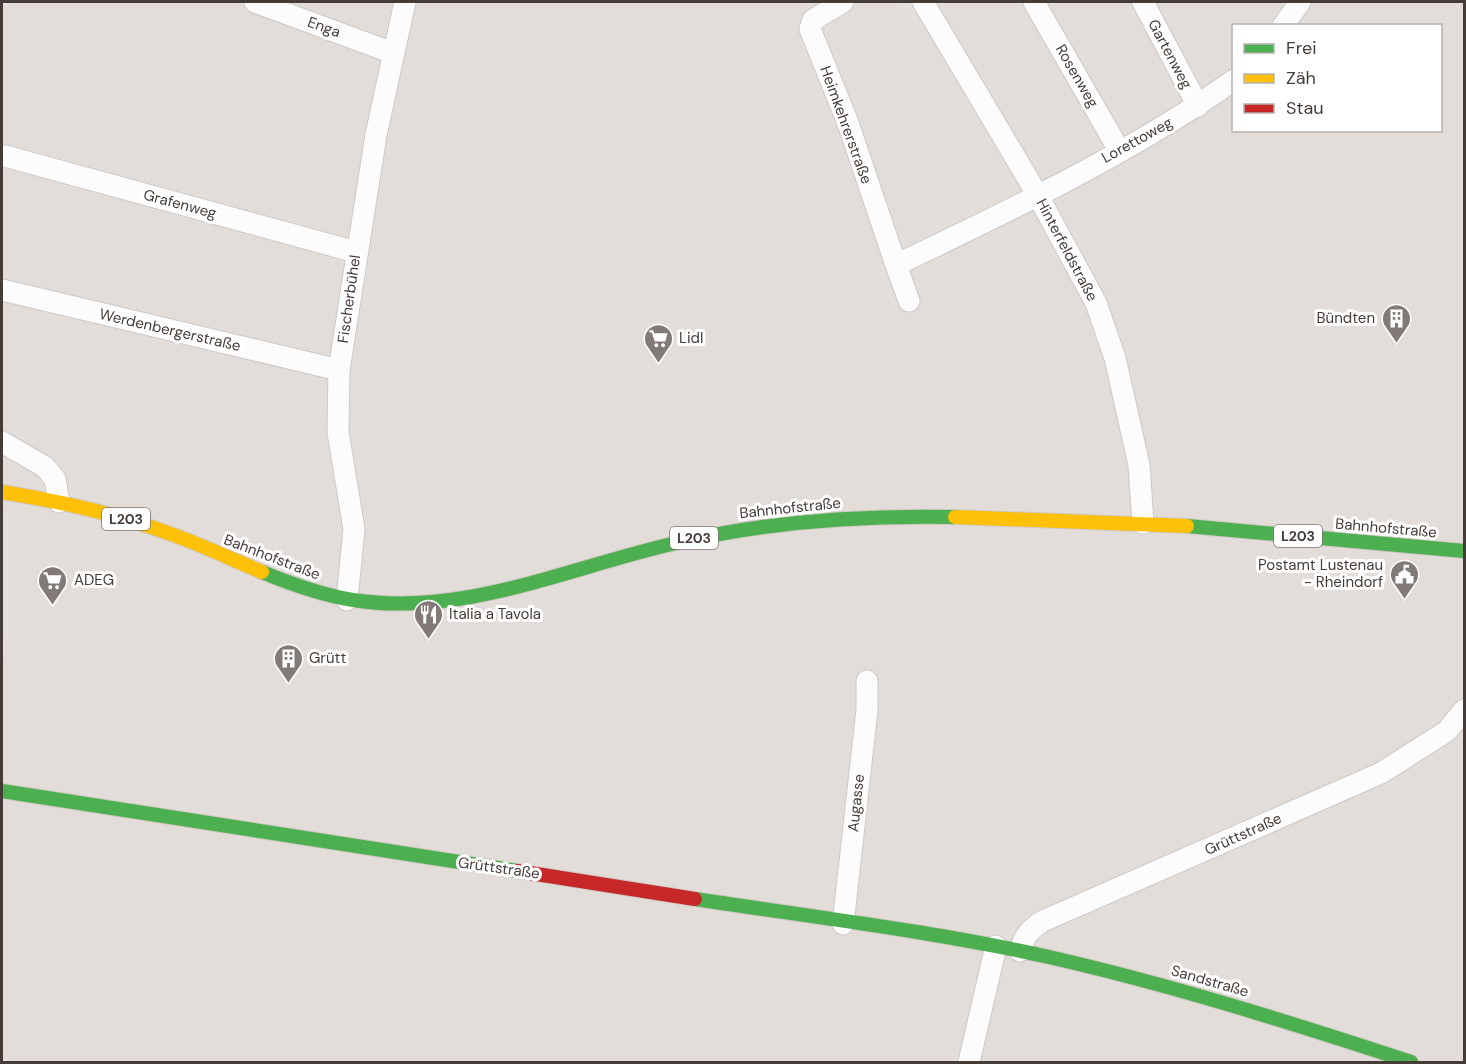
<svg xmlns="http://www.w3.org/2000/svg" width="1466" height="1064" viewBox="0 0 1466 1064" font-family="'DM Sans',sans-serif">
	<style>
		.residential { fill: #e3ddd9; fill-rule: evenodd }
		.parking { fill: #e1dedc }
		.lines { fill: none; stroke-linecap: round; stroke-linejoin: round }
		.street-casing { stroke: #ccc9c7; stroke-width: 23 }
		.fast-casing { stroke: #d0c9c3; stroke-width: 16 }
		.slow-casing { stroke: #d0c9c3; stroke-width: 16 }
		.jam-casing { stroke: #d0c9c3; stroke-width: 16 }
		.street { stroke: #fdfcfc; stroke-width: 21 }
		.fast { stroke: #4caf50; stroke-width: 14 }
		.slow { stroke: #ffc107; stroke-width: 14 }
		.jam { stroke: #c62828; stroke-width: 14 }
		.labels { text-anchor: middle; stroke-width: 6; stroke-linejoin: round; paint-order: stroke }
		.shield { fill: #fff; stroke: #7d7674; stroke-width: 1.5 }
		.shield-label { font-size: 14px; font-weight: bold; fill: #453c38 }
		.street-label { font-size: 15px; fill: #453c38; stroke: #fff }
		.poi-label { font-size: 15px; fill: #453c38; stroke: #fff; text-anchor: start }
	</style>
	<rect width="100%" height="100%" fill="#f0edea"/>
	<!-- residential -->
	<path class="residential" d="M 2,2 L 1464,2 L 1464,1062 L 2,1062 ZM 1234,26 L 1440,26 L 1440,130 L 1234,130 Z"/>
	<!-- parking -->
	<g class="parking">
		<path d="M 896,2 L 910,2 L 935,45 L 924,52 Z"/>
		<path d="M 945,62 L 985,132 L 974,138 L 934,68 Z"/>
		<path d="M 657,72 L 662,119 L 564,124 L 564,77 Z"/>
		<path d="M 887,261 L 901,300 L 892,306 L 878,267 Z"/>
		<path d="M 934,264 L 937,293 L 925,294 L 922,265 Z"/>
		<path d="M 625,280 L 630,462 L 691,461 L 693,518 L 595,541 L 565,539 L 564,507 L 550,506 L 552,283 Z"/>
		<path d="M 2,508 L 17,510 L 17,568 L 34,572 L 31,639 L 8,636 L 7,659 L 2,659 Z"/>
		<path d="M 203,571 L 273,600 L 268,627 L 200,600 Z"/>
		<path d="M 772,925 L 830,933 L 828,947 L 770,939 Z"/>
		<path d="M 580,1014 L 620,1016 L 619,1037 L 596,1036 L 589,1039 L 588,1054 L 570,1053 L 571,1040 L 580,1024 Z"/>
	</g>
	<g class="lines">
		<defs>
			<g id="street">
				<path d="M 255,2 L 393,53"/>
				<path d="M 843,2 L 813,20 L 810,29 L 848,123 L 896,265 C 1009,211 1131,153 1234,80"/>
				<path d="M 923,2 L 1037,194 L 1096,303 L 1115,358 L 1139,465 L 1143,523"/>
				<path d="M 1034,2 L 1119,150"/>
				<path d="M 1143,2 L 1198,106"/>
				<path d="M 1283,26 L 1300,2"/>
				<path d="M 5,156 L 356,252"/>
				<path d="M 896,265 L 909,301"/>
				<path d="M 2,290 L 339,370"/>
				<path d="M 2,442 L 45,467 L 55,479 L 59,502"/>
				<path d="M 347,600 L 354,529 L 338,432 L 339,370 L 376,135 L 405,2"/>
				<path d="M 843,924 L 867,710 L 867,681"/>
				<path d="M 1020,951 C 1024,936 1030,929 1043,921 L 1381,773 L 1447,731 L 1464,710"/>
				<path d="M 969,1062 L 996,946"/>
			</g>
			<g id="fast">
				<path d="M 1187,526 L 1464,551"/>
				<path d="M 262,572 C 291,584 321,595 353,600 C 466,618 576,564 685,541 C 774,521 864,515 955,517"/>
				<path d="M 2,791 L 517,871"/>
				<path d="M 695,899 C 813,917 932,931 1049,957 C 1172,985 1292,1023 1411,1062"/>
			</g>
			<g id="slow">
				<path d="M 2,492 C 58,501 114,513 168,533 C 200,544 231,559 262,572"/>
				<path d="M 955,517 L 1187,526"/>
			</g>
			<path id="jam" d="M 517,871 L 695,899"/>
		</defs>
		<!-- street casing -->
		<use href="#street" class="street-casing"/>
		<!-- fast casing -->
		<use href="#fast" class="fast-casing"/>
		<!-- slow casing -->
		<use href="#slow" class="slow-casing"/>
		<!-- jam casing -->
		<use href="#jam" class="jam-casing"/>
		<!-- street -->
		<use href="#street" class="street"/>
		<!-- fast -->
		<use href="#fast" class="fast"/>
		<!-- slow -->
		<use href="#slow" class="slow"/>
		<!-- jam -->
		<use href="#jam" class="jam"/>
	</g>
	<!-- icons -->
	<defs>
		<symbol id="building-pin" viewBox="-11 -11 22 30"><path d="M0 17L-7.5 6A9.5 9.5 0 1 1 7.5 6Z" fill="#817a76" stroke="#fff"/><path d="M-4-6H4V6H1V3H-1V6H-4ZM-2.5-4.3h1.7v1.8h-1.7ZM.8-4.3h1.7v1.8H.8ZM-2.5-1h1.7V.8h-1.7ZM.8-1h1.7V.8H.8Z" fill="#fff"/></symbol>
		<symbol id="supermarket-pin" viewBox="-11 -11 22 30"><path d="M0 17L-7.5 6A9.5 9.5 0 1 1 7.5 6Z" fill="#817a76" stroke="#fff"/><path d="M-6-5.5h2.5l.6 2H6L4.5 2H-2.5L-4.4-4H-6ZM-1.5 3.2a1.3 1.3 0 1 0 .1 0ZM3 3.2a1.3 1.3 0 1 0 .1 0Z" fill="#fff"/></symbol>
		<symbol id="civic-pin" viewBox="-11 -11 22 30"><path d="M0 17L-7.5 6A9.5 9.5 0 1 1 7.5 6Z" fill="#817a76" stroke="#fff"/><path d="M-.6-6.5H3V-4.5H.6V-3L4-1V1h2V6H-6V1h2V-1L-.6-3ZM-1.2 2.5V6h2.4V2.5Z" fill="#fff"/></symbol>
		<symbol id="restaurant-pin" viewBox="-11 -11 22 30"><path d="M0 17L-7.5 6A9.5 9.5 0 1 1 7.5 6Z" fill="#817a76" stroke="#fff"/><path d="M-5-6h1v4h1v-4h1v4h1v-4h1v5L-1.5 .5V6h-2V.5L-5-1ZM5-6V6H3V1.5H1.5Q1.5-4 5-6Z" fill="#fff"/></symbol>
	</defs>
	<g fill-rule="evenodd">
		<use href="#building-pin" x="1380" y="302" width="33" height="45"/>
		<use href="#supermarket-pin" x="642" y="322" width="33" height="45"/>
		<use href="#civic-pin" x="1388" y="558" width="33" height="45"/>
		<use href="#supermarket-pin" x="36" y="564" width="33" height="45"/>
		<use href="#restaurant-pin" x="412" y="598" width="33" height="45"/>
		<use href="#building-pin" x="272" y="642" width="33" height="45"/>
	</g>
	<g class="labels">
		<!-- shield labels -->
		<g class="shield">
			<rect x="102" y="508" width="48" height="22" rx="4.5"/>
			<rect x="1274" y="525" width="48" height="22" rx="4.5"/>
			<rect x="670" y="527" width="48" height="22" rx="4.5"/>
		</g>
		<g class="shield-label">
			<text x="126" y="524">L203</text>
			<text x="1298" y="541">L203</text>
			<text x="694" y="543">L203</text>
		</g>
		<!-- street labels -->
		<g class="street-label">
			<text transform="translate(324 27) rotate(20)" y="5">Enga</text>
			<text transform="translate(1170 54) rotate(62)" y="5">Gartenweg</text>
			<text transform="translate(1077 76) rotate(60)" y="5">Rosenweg</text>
			<text transform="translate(846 125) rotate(70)" y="5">Heimkehrerstraße</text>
			<text transform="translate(1137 140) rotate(-29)" y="5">Lorettoweg</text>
			<text transform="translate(180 204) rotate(15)" y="5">Grafenweg</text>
			<text transform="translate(1067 250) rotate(62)" y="5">Hinterfeldstraße</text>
			<text transform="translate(349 299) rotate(-82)" y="5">Fischerbühel</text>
			<text transform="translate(170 330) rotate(13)" y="5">Werdenbergerstraße</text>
			<text transform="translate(790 508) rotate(-6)" y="5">Bahnhofstraße</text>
			<text transform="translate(1386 528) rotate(5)" y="5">Bahnhofstraße</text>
			<text transform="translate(272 557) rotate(21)" y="5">Bahnhofstraße</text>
			<text transform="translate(856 803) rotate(-84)" y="5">Augasse</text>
			<text transform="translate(1243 834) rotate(-24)" y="5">Grüttstraße</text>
			<text transform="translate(499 868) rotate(8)" y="5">Grüttstraße</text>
			<text transform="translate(1210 981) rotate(16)" y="5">Sandstraße</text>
		</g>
		<!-- poi labels -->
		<g class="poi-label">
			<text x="1375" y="323" text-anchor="end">Bündten</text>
			<text x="679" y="343">Lidl</text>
			<text x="1383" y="570" text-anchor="end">Postamt Lustenau<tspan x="1383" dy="17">- Rheindorf</tspan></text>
			<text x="74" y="585">ADEG</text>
			<text x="449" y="619">Italia a Tavola</text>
			<text x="309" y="663">Grütt</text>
		</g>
	</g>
	<!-- border -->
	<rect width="1466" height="1064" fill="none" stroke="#453c38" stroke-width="6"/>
	<!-- legend -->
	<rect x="1232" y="24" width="210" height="108" fill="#ffffff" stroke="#b5b1af" stroke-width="1.5"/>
	<rect x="1244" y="44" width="30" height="9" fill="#4caf50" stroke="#b5b1af" stroke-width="1.5"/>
	<text x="1286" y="54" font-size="18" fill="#453c38">Frei</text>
	<rect x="1244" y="74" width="30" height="9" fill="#ffc107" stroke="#b5b1af" stroke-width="1.5"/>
	<text x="1286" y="84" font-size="18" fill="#453c38">Zäh</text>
	<rect x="1244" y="104" width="30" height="9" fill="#c62828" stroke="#b5b1af" stroke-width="1.5"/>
	<text x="1286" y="114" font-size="18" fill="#453c38">Stau</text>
</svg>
